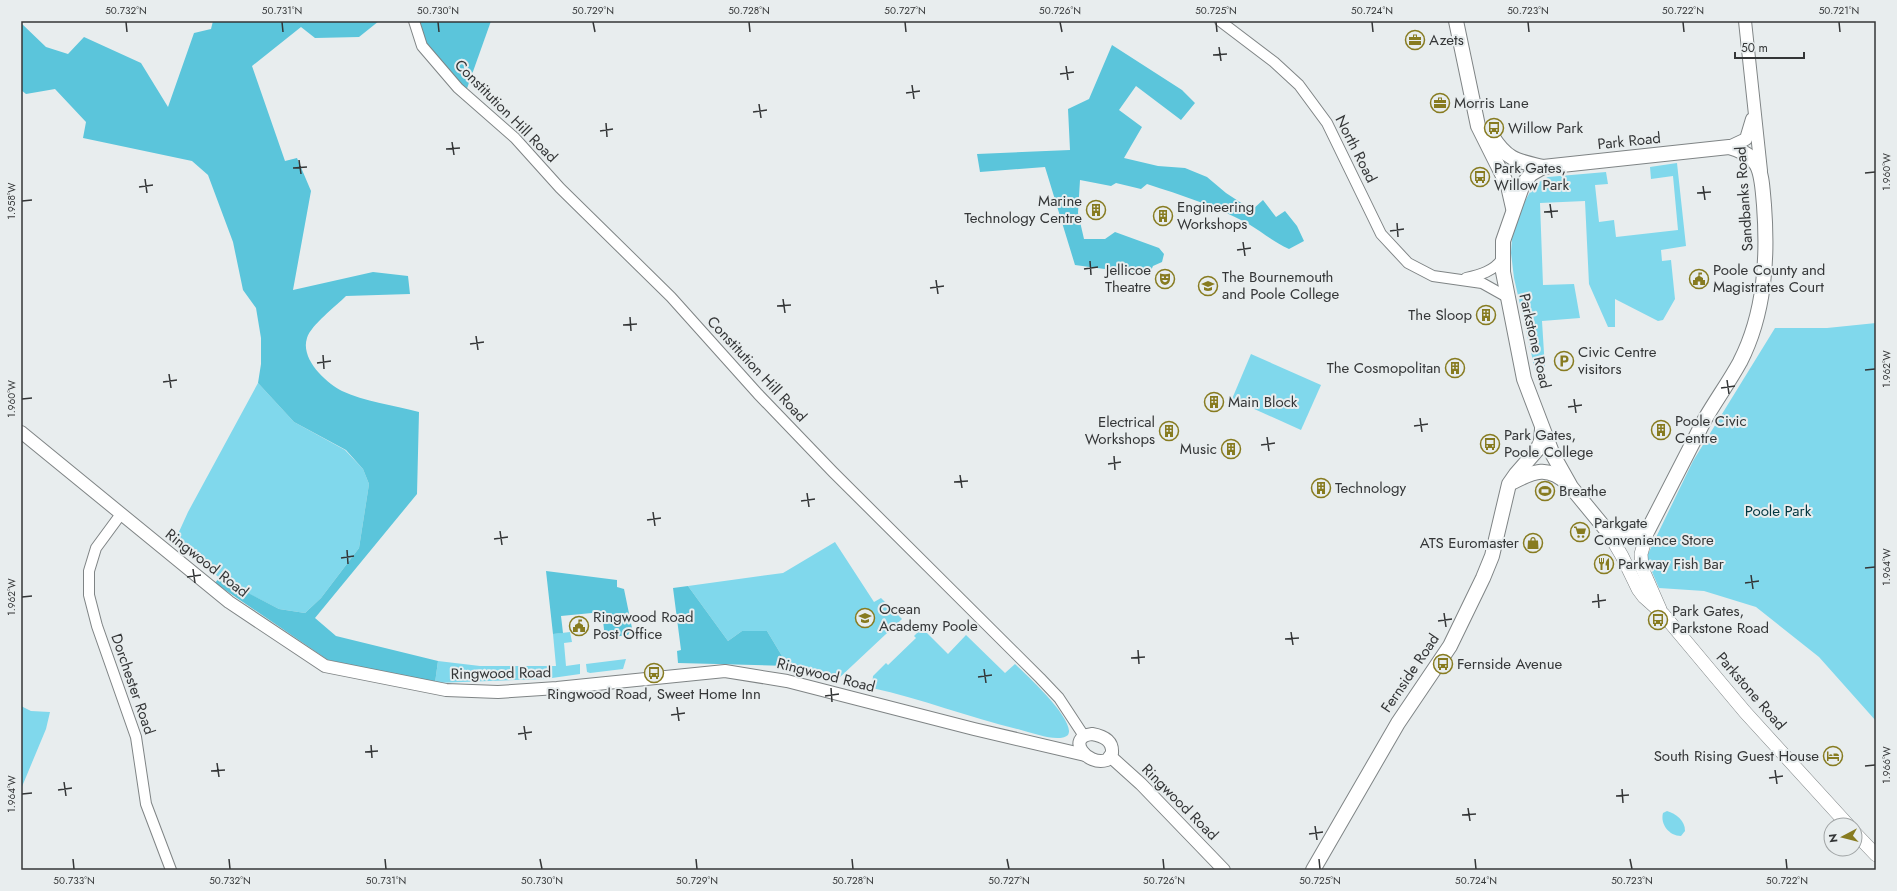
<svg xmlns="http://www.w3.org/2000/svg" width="1897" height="891" viewBox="0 0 1897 891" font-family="Jost,sans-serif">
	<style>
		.green { fill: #80d8ec }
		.forest { fill: #5bc5db }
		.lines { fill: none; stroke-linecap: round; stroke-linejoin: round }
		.tertiary-casing { stroke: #7f8485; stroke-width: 12 }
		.secondary-casing { stroke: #7f8485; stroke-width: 14 }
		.primary-casing { stroke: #7f8485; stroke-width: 14 }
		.trunk-casing { stroke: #7f8485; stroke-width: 16 }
		.tertiary { stroke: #fff; stroke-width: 10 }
		.secondary { stroke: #fff; stroke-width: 12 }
		.primary { stroke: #fff; stroke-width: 13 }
		.trunk { stroke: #fff; stroke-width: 14 }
		.ticks { fill: none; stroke: #343637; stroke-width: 1.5 }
		.labels { text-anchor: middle; stroke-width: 4; stroke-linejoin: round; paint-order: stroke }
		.poi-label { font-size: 15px; fill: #343637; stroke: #e8edee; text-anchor: start }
		.street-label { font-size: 15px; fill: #343637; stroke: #e8edee }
		.park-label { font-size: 15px; fill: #023640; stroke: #e8edee }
		.neatline { fill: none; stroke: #343637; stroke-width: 1.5 }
		.ticks-label { font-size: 10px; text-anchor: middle; fill: #343637 }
	</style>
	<rect width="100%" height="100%" fill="#e8edee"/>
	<!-- green -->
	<g class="green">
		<path d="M 1677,163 L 1686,246 L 1661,250 L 1662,261 L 1671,260 L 1675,299 L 1663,320 L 1658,321 L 1615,299 L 1615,327 L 1608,327 L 1589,284 L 1585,201 L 1540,203 L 1543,285 L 1574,284 L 1580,318 L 1542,321 L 1545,369 L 1535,370 L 1514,278 L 1511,253 L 1512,238 L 1521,208 L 1534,185 L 1548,177 L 1606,172 L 1608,184 L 1595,185 L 1599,222 L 1614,220 L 1616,237 L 1678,230 L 1673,176 L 1651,179 L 1650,167 Z"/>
		<path d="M 1876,323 L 1876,721 L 1819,657 L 1756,607 L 1704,591 L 1659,588 L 1646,558 L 1693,461 L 1775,328 L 1827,328 Z"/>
		<path d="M 1251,354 L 1321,385 L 1301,430 L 1232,399 Z"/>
		<path d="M 258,383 L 294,422 L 345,450 L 363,469 L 369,484 L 359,548 L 321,598 L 305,613 L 279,609 L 222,580 L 177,542 L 178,534 L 188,512 Z"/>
		<path d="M 835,542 L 874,602 L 881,598 L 902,619 L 838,679 L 788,666 L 767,631 L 742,631 L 728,641 L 688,586 L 783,573 Z"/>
		<path d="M 922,628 L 948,654 L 966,635 L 1005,673 L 1015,664 C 1025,673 1077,721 1068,735 C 1066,737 1062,738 1060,738 C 1048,739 1033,733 1021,730 C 971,718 922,699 872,688 L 873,676 L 886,663 L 888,665 L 916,638 L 914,636 Z"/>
		<path d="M 570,632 L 572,642 L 564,643 L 566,666 L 580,664 L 580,674 L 545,679 L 435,683 L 438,661 L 480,666 L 556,666 L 553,634 Z"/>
		<path d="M 626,659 L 623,669 L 590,673 L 587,672 L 586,664 Z"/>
		<path d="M 21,706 L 31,711 L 50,712 L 46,729 L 21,789 Z"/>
		<path d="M 1667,811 C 1676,814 1685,820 1685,831 L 1681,836 C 1669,836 1660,824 1663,813 Z"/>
	</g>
	<!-- forest -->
	<g class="forest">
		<path d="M 213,21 L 379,21 L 359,37 L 315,38 L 301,27 L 252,66 L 285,161 L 297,158 L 311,191 L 293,290 L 373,272 L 408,276 L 410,294 L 346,296 C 336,306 311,325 307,338 C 300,359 326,383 342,391 C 363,401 396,406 419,412 L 417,494 L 315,618 L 336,636 L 438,661 L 435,683 L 328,660 L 215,583 L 219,578 L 279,609 L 305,613 L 321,598 L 359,548 L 369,484 L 363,469 L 346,450 L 294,422 L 258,383 L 261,364 L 261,338 L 256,308 L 243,290 L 233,242 L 208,175 L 192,161 L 83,138 L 86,122 L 55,89 L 26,94 L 21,90 L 21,23 L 46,47 L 68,54 L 84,37 L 141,63 L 168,107 L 194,33 L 211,29 Z"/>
		<path d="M 414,21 L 491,21 L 465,94 L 422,46 Z"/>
		<path d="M 1112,45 L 1182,90 L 1195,103 L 1181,120 L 1136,86 L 1119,110 L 1142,127 L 1124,158 L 1158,166 L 1185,168 L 1207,177 L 1226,193 L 1252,210 L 1263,200 L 1276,217 L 1285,211 L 1297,226 L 1304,241 L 1289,249 C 1272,241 1262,232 1247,223 C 1215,206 1181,195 1147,184 L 1141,189 L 1116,183 L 1111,186 L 1080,180 L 1078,213 L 1084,239 L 1105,239 L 1115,232 L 1159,248 L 1164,254 L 1162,262 L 1153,266 L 1149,275 L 1075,265 L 1045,167 L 980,172 L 977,154 L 1070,150 L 1068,109 L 1089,99 Z"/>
		<path d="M 546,571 L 617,580 L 617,587 L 624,589 L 632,628 L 628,635 L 605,638 L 602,612 L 561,616 L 563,633 L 553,634 Z"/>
		<path d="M 688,586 L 728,641 L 742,631 L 767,631 L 788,666 L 678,663 L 677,651 L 681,650 L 673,588 Z"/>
	</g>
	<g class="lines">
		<defs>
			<g id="tertiary">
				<path d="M 414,21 L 422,46 L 458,88 L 515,138 L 560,188 L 671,297 L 758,394 L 833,472 L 1040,678 L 1059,698 L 1084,736"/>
				<path d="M 1220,21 L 1274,62 L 1299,85 L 1327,123 L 1381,234 L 1408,263 L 1433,276 L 1482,283 L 1507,297"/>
				<path d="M 1466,278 C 1480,275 1494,271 1502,259"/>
				<path d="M 121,514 L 96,548 L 89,571 L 89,595 L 97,626 L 136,737 L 146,804 L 171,870"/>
			</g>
			<g id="secondary">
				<path d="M 1745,21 L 1761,171"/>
				<path d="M 1729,147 L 1746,139 L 1752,119"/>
				<path d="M 21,432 L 229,602 L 325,666 L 446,690 L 498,692 L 557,688 L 725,671 L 787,681 L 974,729 L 1085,755"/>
				<path d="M 1092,734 C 1103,736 1113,740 1112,753 L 1107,760 C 1087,767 1065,737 1092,734 Z"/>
				<path d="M 1111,757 L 1141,784 L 1224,870"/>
			</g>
			<g id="primary">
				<path d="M 1648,530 L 1641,554 L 1642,568 L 1660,609"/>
				<path d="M 1608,532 L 1622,556 L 1638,589 L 1644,597 L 1663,614 L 1745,712 L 1848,825"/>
				<path d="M 1855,833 L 1876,855"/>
			</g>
			<g id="trunk">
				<path d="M 1456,21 L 1478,126 L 1508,186 L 1513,208"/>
				<path d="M 1492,136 C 1507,160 1517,161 1543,167"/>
				<path d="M 1729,147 C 1763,156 1761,174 1764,205 C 1768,258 1765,313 1740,362 C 1729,382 1716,400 1705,419 C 1686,456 1667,493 1648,530 L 1640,534 L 1619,536 L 1608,532 L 1571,487 L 1553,455 L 1524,379 L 1503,272 L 1503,241 L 1523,184 L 1531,174 L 1543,167 Z"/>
				<path d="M 1513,482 C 1534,471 1548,465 1568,484"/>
				<path d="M 1313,870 L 1398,723 L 1450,646 L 1483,578 L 1492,556 L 1509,484 L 1516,474 L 1537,450 L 1541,441 L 1542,429"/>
			</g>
		</defs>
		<!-- tertiary casing -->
		<use href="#tertiary" class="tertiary-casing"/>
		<!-- secondary casing -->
		<use href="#secondary" class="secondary-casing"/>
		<!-- primary casing -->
		<use href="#primary" class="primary-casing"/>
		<!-- trunk casing -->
		<use href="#trunk" class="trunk-casing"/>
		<!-- tertiary -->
		<use href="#tertiary" class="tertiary"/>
		<!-- secondary -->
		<use href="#secondary" class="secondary"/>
		<!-- primary -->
		<use href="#primary" class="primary"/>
		<!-- trunk -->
		<use href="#trunk" class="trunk"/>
	</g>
	<!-- ticks -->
	<path class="ticks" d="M 126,22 L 127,32M 282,22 L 283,32M 438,22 L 439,32M 593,22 L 595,32M 749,22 L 750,32M 905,22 L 906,32M 1060,22 L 1062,32M 1216,22 L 1217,32M 1372,22 L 1373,32M 1528,22 L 1529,32M 1683,22 L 1684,32M 1839,22 L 1840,32M 1219,47 L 1221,61M 1213,55 L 1227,54M 1066,66 L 1068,80M 1060,74 L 1074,72M 912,85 L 914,99M 906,93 L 920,91M 759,104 L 761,118M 753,112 L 767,110M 606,123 L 607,137M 600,131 L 613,129M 452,142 L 454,155M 446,149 L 460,148M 299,160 L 301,174M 293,168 L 307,167M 1865,173 L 1875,172M 145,179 L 147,193M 1703,186 L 1705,200M 139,187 L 153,185M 1697,193 L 1711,192M 22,201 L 32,200M 1550,204 L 1552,218M 1544,212 L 1558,211M 1397,223 L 1398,237M 1390,231 L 1404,229M 1243,242 L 1245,256M 1237,250 L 1251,248M 1090,261 L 1091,275M 1084,269 L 1098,267M 936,280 L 938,294M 930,288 L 944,286M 783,299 L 785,313M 777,306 L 791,305M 630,317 L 631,331M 623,325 L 637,324M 476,336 L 478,350M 470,344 L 484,342M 323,355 L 324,369M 317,363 L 331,361M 1865,370 L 1875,369M 169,374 L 171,388M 1727,380 L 1729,394M 163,382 L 177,380M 1721,388 L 1735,386M 22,399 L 32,398M 1574,399 L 1576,413M 1568,407 L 1582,405M 1420,418 L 1422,432M 1414,426 L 1428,424M 1267,437 L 1269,451M 1261,445 L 1275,443M 1114,456 L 1115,470M 1108,464 L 1121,462M 960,475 L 962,488M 954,482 L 968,481M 807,493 L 809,507M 801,501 L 815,499M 653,512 L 655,526M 647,520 L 661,518M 500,531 L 502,545M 494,539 L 508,537M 347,550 L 348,564M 341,558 L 354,556M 1865,568 L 1875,567M 193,569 L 195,583M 1751,575 L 1753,589M 187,577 L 201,575M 1745,583 L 1759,581M 1598,594 L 1599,608M 22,597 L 32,596M 1592,602 L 1606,600M 1444,613 L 1446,627M 1438,621 L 1452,619M 1291,632 L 1293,645M 1285,639 L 1299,638M 1138,650 L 1139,664M 1131,658 L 1145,657M 984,669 L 986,683M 978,677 L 992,675M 831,688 L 832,702M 825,696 L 839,694M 677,707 L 679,721M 671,715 L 685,713M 524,726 L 526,740M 518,734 L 532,732M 371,745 L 372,758M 365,752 L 378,751M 217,763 L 219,777M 1865,766 L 1875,765M 1775,770 L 1777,784M 211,771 L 225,770M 1769,778 L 1783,776M 64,782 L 66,796M 1622,789 L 1623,803M 58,790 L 72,788M 22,794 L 32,793M 1616,796 L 1629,795M 1468,808 L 1470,821M 1462,815 L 1476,814M 1315,826 L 1317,840M 1309,834 L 1323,832M 73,859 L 74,869M 229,859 L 230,869M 385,859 L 386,869M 540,859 L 542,869M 696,859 L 697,869M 852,859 L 853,869M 1007,859 L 1009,869M 1163,859 L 1164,869M 1319,859 L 1320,869M 1475,859 L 1476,869M 1630,859 L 1632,869M 1786,859 L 1787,869"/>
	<!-- icons -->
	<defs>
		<symbol id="office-ring" viewBox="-11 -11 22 22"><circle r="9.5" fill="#e8edee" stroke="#877b20" stroke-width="1.5"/><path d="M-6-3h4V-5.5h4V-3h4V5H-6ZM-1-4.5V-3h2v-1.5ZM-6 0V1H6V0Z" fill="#877b20"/></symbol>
		<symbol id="bus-ring" viewBox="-11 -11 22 22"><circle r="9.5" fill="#e8edee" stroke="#877b20" stroke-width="1.5"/><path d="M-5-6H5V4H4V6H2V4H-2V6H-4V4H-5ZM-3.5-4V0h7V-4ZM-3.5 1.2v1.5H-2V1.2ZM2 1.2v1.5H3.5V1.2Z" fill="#877b20"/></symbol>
		<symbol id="building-ring" viewBox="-11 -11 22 22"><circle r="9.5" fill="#e8edee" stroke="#877b20" stroke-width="1.5"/><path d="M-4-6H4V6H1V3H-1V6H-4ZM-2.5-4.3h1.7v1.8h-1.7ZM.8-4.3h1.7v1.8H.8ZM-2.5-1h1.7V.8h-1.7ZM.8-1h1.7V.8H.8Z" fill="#877b20"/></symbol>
		<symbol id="theatre-ring" viewBox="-11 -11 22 22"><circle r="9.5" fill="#e8edee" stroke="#877b20" stroke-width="1.5"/><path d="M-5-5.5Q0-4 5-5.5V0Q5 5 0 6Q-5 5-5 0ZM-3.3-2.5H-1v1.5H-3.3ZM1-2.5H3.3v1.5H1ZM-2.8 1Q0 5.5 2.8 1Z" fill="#877b20"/></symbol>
		<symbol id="civic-ring" viewBox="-11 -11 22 22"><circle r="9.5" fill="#e8edee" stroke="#877b20" stroke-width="1.5"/><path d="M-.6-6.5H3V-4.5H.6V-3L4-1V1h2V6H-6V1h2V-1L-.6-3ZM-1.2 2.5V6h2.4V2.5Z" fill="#877b20"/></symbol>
		<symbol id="university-ring" viewBox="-11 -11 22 22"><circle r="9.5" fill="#e8edee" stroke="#877b20" stroke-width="1.5"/><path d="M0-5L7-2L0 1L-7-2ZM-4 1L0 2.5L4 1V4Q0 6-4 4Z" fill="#877b20"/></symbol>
		<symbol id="parking-ring" viewBox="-11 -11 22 22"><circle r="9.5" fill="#e8edee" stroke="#877b20" stroke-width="1.5"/><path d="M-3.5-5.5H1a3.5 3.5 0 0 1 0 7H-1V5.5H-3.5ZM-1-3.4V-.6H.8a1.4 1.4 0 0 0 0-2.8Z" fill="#877b20"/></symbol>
		<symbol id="stadium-ring" viewBox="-11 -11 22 22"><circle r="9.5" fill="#e8edee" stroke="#877b20" stroke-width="1.5"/><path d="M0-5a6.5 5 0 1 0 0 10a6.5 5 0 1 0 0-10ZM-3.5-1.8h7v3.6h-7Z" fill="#877b20"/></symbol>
		<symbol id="supermarket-ring" viewBox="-11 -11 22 22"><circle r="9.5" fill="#e8edee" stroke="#877b20" stroke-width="1.5"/><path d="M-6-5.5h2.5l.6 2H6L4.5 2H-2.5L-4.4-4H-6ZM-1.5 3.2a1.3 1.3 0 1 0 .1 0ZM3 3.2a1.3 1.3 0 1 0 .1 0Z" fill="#877b20"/></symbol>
		<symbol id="shop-ring" viewBox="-11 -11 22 22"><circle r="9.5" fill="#e8edee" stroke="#877b20" stroke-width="1.5"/><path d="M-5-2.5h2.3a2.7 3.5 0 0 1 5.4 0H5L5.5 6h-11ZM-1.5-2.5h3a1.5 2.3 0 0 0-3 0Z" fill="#877b20"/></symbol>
		<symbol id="restaurant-ring" viewBox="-11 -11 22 22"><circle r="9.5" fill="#e8edee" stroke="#877b20" stroke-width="1.5"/><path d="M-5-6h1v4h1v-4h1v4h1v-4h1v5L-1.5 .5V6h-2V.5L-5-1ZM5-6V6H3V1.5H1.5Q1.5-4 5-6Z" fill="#877b20"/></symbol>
		<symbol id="school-ring" viewBox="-11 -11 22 22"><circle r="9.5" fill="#e8edee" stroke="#877b20" stroke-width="1.5"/><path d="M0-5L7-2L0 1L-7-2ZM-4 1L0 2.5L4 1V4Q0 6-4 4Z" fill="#877b20"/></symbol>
		<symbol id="hotel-ring" viewBox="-11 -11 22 22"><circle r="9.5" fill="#e8edee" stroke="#877b20" stroke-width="1.5"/><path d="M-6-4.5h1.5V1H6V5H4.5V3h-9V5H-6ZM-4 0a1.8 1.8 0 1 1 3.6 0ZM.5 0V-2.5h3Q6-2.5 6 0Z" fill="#877b20"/></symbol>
	</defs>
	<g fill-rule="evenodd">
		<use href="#office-ring" x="1404" y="29" width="22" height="22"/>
		<use href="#office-ring" x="1429" y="92" width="22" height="22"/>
		<use href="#bus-ring" x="1483" y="117" width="22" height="22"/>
		<use href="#bus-ring" x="1469" y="166" width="22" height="22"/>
		<use href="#building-ring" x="1085" y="199" width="22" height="22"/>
		<use href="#building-ring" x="1152" y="205" width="22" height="22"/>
		<use href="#theatre-ring" x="1154" y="268" width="22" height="22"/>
		<use href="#civic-ring" x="1688" y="268" width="22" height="22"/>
		<use href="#university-ring" x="1197" y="275" width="22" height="22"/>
		<use href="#building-ring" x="1475" y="304" width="22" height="22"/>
		<use href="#parking-ring" x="1553" y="350" width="22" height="22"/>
		<use href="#building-ring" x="1444" y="357" width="22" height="22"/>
		<use href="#building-ring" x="1203" y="391" width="22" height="22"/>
		<use href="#building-ring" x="1650" y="419" width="22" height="22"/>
		<use href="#building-ring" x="1158" y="420" width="22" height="22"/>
		<use href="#bus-ring" x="1479" y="433" width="22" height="22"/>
		<use href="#building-ring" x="1220" y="438" width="22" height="22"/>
		<use href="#building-ring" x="1310" y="477" width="22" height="22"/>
		<use href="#stadium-ring" x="1534" y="480" width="22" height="22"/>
		<use href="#supermarket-ring" x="1569" y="521" width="22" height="22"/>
		<use href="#shop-ring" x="1522" y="532" width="22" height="22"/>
		<use href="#restaurant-ring" x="1593" y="553" width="22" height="22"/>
		<use href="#school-ring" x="854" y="607" width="22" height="22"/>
		<use href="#bus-ring" x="1647" y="609" width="22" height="22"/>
		<use href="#civic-ring" x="568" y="615" width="22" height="22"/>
		<use href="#bus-ring" x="1432" y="653" width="22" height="22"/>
		<use href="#bus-ring" x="643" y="662" width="22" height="22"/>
		<use href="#hotel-ring" x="1822" y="745" width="22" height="22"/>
	</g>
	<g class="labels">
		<!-- poi labels -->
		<g class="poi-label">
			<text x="1429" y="45">Azets</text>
			<text x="1454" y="108">Morris Lane</text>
			<text x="1508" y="133">Willow Park</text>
			<text x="1494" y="173">Park Gates,<tspan x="1494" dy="17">Willow Park</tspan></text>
			<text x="1082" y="206" text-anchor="end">Marine<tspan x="1082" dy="17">Technology Centre</tspan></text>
			<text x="1177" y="212">Engineering<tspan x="1177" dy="17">Workshops</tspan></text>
			<text x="1151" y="275" text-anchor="end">Jellicoe<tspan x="1151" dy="17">Theatre</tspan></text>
			<text x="1713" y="275">Poole County and<tspan x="1713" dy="17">Magistrates Court</tspan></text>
			<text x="1222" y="282">The Bournemouth<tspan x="1222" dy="17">and Poole College</tspan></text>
			<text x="1472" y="320" text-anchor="end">The Sloop</text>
			<text x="1578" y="357">Civic Centre<tspan x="1578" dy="17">visitors</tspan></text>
			<text x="1441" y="373" text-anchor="end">The Cosmopolitan</text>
			<text x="1228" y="407">Main Block</text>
			<text x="1675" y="426">Poole Civic<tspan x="1675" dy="17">Centre</tspan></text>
			<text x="1155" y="427" text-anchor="end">Electrical<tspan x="1155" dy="17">Workshops</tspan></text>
			<text x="1504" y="440">Park Gates,<tspan x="1504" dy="17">Poole College</tspan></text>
			<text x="1217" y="454" text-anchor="end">Music</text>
			<text x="1335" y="493">Technology</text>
			<text x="1559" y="496">Breathe</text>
			<text x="1594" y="528">Parkgate<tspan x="1594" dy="17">Convenience Store</tspan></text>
			<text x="1519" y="548" text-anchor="end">ATS Euromaster</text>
			<text x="1618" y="569">Parkway Fish Bar</text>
			<text x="879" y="614">Ocean<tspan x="879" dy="17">Academy Poole</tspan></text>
			<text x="1672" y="616">Park Gates,<tspan x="1672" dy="17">Parkstone Road</tspan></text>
			<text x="593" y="622">Ringwood Road<tspan x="593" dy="17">Post Office</tspan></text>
			<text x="1457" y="669">Fernside Avenue</text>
			<text x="654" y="699" text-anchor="middle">Ringwood Road, Sweet Home Inn</text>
			<text x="1819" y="761" text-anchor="end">South Rising Guest House</text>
		</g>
		<!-- street labels -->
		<g class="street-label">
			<text transform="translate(506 111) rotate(45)" y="5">Constitution Hill Road</text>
			<text transform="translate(1629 141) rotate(-6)" y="5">Park Road</text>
			<text transform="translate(1356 149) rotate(63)" y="5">North Road</text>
			<text transform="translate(1744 199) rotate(-94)" y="5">Sandbanks Road</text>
			<text transform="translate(1535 341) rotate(77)" y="5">Parkstone Road</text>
			<text transform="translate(757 369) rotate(47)" y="5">Constitution Hill Road</text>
			<text transform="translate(207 563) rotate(38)" y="5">Ringwood Road</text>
			<text transform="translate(501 673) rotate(-1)" y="5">Ringwood Road</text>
			<text transform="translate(1410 673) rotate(-56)" y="5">Fernside Road</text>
			<text transform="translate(826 675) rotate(14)" y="5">Ringwood Road</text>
			<text transform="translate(133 684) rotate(71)" y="5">Dorchester Road</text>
			<text transform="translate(1751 691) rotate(49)" y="5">Parkstone Road</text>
			<text transform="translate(1180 802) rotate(45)" y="5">Ringwood Road</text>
		</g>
		<!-- park labels -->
		<g class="park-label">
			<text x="1778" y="516">Poole Park</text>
		</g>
	</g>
	<!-- border -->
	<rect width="1897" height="891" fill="none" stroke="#e8edee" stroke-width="44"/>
	<!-- north arrow -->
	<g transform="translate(1843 837) rotate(263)"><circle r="19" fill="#e8edee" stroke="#a0a4a5"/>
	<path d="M0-3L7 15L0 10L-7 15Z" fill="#877b20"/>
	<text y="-6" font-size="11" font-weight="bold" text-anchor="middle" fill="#343637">N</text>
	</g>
	<!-- scale -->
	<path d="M1735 52v6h69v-6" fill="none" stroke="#343637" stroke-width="2"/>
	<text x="1741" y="52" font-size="12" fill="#343637" stroke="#e8edee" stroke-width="3" paint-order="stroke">50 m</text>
	<rect x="22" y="22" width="1853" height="847" class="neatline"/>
	<g class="ticks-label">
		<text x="126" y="14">50.732°N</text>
		<text x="282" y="14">50.731°N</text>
		<text x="438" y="14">50.730°N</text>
		<text x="593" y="14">50.729°N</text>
		<text x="749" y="14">50.728°N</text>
		<text x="905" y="14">50.727°N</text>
		<text x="1060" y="14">50.726°N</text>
		<text x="1216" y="14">50.725°N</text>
		<text x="1372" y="14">50.724°N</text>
		<text x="1528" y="14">50.723°N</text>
		<text x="1683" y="14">50.722°N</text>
		<text x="1839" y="14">50.721°N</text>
		<text transform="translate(1886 172) rotate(-90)" y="4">1.960°W</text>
		<text transform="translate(11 201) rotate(-90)" y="4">1.958°W</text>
		<text transform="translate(1886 369) rotate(-90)" y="4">1.962°W</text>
		<text transform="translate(11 399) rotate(-90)" y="4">1.960°W</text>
		<text transform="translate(1886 567) rotate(-90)" y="4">1.964°W</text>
		<text transform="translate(11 597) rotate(-90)" y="4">1.962°W</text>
		<text transform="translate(1886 765) rotate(-90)" y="4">1.966°W</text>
		<text transform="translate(11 794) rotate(-90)" y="4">1.964°W</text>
		<text x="74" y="884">50.733°N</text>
		<text x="230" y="884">50.732°N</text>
		<text x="386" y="884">50.731°N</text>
		<text x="542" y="884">50.730°N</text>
		<text x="697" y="884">50.729°N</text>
		<text x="853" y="884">50.728°N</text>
		<text x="1009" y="884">50.727°N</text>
		<text x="1164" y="884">50.726°N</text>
		<text x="1320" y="884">50.725°N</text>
		<text x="1476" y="884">50.724°N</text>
		<text x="1632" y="884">50.723°N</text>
		<text x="1787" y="884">50.722°N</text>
	</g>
</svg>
